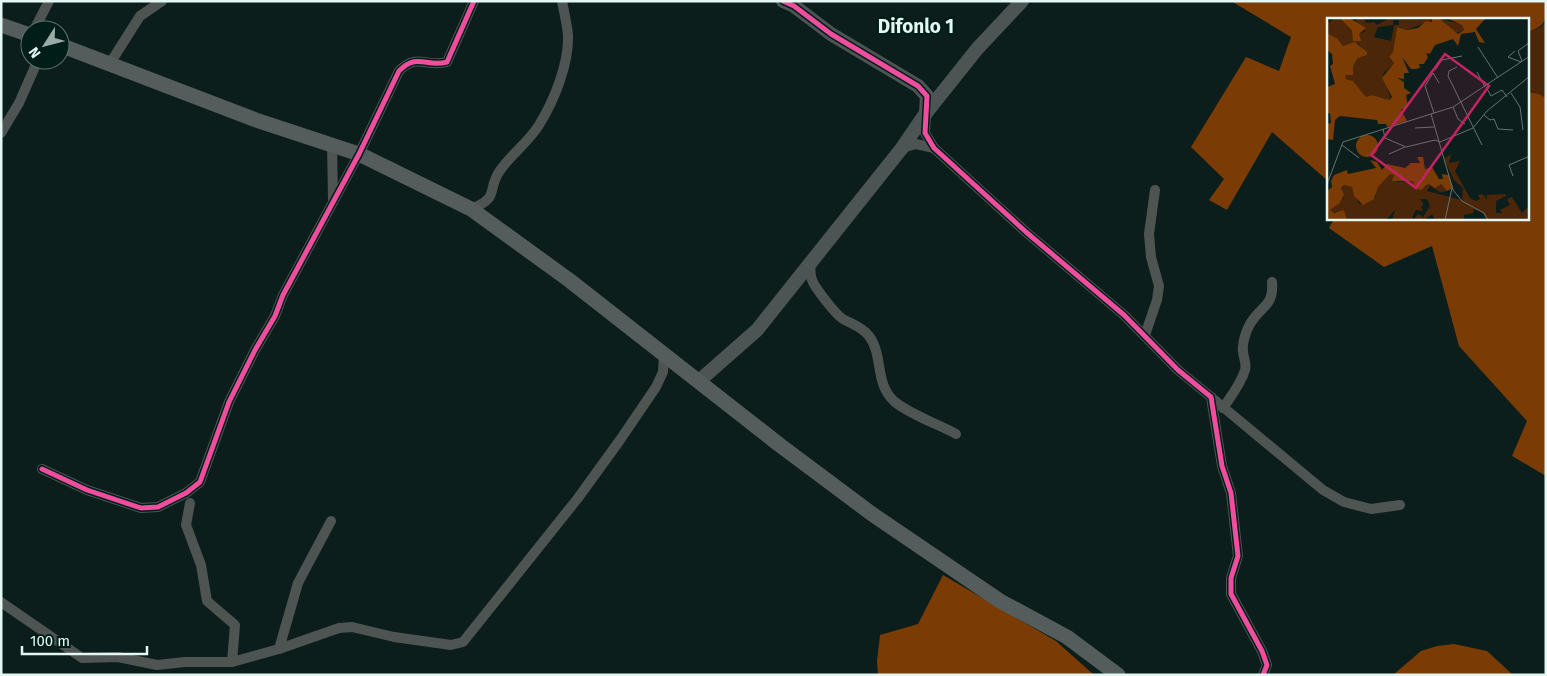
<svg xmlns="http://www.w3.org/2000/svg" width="1547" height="676" viewBox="0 0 1547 676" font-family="'Fira Sans',sans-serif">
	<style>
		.green { fill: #4b2609 }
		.forest { fill: #7b3b04 }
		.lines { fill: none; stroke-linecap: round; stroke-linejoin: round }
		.street { stroke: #4d5452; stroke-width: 10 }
		.secondary { stroke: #4d5554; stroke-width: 14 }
		.primary { stroke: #545d5b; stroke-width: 15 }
		.cycleway-casing { stroke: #001d17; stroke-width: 8 }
		.cycleway { stroke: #ef4d9e; stroke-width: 5 }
		.labels { text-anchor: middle; stroke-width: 5; stroke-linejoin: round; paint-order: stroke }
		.district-label { font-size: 19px; font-weight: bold; fill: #e4f7f2; stroke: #001d17 }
		.inset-road { fill: none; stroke: #627571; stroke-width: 1 }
		.view { fill: #c42363; fill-opacity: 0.15; stroke: #c42363; stroke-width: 2.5 }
		.inset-edge { fill: none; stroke: #e4f7f2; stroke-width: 2.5 }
	</style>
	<rect width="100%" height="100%" fill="#0c1e1b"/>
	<!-- green -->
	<path class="green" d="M 1546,20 L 1546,98 L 1539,94 L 1528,92 L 1528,32 L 1541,27 Z"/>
	<!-- forest -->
	<g class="forest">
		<path d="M 1231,1 L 1546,1 C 1546,21 1547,25 1528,32 L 1528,19 L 1328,19 L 1328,181 L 1272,132 L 1227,210 L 1209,200 L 1224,179 L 1191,147 L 1246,57 L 1279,71 L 1291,37 Z"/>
		<path d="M 1528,92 L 1539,94 L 1546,98 L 1546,476 L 1512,456 L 1527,421 L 1459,346 L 1432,246 L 1384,267 L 1329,228 L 1334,219 L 1528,219 Z"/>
		<path d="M 943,575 L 1056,641 L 1094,675 L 878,675 L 877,661 L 880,635 L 918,624 Z"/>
		<path d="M 1454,644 L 1487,651 L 1513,675 L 1393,675 L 1421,651 L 1437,646 Z"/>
	</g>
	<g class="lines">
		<!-- street -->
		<g class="street">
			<path d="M 34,30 L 49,1"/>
			<path d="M 109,65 L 140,16 L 162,1"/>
			<path d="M 926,113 L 925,133 L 934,148 L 1026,232 L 1124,315 L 1178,370 L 1211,397 L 1222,466 L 1231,493 L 1238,556 L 1231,578 L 1231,594 L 1262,651 L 1267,665 L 1263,675"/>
			<path d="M 1,133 L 19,103 L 38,60"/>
			<path d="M 332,144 L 333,199"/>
			<path d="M 902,148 L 916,144 L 934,148"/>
			<path d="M 471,209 C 500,198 487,190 499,172 C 510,155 528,143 539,125 C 554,101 569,64 568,35 C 567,24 564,12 562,1"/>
			<path d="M 811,261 C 810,268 810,274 812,280 C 815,288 836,315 843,319 C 853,325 861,326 869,336 C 884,356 874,384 895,402 C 911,415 938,424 956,434"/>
			<path d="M 1145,335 L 1157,300 L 1159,286 L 1151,257 L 1149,234 L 1155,190"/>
			<path d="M 1211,397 L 1323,490 L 1344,502 L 1371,509 L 1400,505"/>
			<path d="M 1223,408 C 1231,396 1241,384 1245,370 C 1247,362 1243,358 1243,351 C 1242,343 1246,331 1250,324 C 1261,305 1274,307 1272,282"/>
			<path d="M 42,469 L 87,490 L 141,508 L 158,507 L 186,493 L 200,482 L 229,402 L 255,350 L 275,316 L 283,295 L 359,154 L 399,71 C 418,52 426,68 447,62 L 474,1"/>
			<path d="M 190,503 L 186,525 L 201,565 L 207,601 L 235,625 L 232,662 L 279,649"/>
			<path d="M 331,521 L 298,583 L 279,649 L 339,628 L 352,627 L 394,637 L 451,645 L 463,642 L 578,498 L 620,440 L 656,387 L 663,372 L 664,355"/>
			<path d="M 1,602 L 82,658 L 118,657 L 157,665 L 185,662 L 232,662"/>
		</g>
		<!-- secondary -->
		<g class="secondary">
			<path d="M 783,1 L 794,6 L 831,34 L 918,86 L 927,96 L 926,113"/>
			<path d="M 699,381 L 757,330 L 902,148 L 926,113 L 977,49 L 1022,1"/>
		</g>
		<!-- primary -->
		<g class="primary">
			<path d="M 1,25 L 30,35"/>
			<path d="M 60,45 L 256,120 L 359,154 L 471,209 L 569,280 L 781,446 L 872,514 L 1000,601 L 1067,637 L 1118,675"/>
		</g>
		<defs>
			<g id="cycleway">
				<path d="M 783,1 L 794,6 L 831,34 L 918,86 L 927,96 L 925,133 L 934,148 L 1026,232 L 1124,315 L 1178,370 L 1211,397 L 1222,466 L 1231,493 L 1238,556 L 1231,578 L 1231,594 L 1262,651 L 1267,665 L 1263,675"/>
				<path d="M 42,469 L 87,490 L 141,508 L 158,507 L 186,493 L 200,482 L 229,402 L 255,350 L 275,316 L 283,295 L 359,154 L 399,71 C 418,52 426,68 447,62 L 474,1"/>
			</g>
		</defs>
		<!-- cycleway casing -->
		<use href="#cycleway" class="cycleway-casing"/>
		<!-- cycleway -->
		<use href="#cycleway" class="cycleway"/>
	</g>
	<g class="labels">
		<!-- district labels -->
		<g class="district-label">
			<text x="916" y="33">Difonlo 1</text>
		</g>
	</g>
	<!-- overview -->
	<g transform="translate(1327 18)">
		<rect width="202" height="202" fill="#0c1e1b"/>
		<path d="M 7,1 L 15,1 L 25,14 L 32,16 L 39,13 L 24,1 L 29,4 L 30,1 L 37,1 L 39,5 L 47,4 L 50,7 L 61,1 L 106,2 L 80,12 L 70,9 L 66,34 L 62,40 L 67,45 L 56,56 L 64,82 L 45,77 L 39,79 L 26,63 L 19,61 L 18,57 L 26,57 L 26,48 L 32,39 L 40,36 L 31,25 L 16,28 L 12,22 L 0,15 L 1,5 ZM 66,1 L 72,2 L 72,7 L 67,7 L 64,23 L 47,19 L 51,9 L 66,7 ZM 113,1 L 134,6 L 137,12 L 129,15 ZM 124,136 L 122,145 L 133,143 L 128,153 L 143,180 L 149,183 L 153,181 L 151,177 L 156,176 L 160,182 L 160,177 L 178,176 L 179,178 L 169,183 L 169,195 L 175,195 L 173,192 L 183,187 L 180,181 L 185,179 L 195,195 L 202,188 L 202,202 L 160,202 L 155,194 L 147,191 L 146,195 L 137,197 L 137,202 L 108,202 L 105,196 L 97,202 L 65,202 L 68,192 L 59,202 L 20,202 L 10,194 L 4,194 L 4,189 L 13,185 L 17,179 L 14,172 L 17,167 L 25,169 L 32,186 L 37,186 L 49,179 L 49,171 L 56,160 L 65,155 L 70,164 L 86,163 L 99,169 L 101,166 L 105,169 L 114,166 L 120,173 L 113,174 L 103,168 L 100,173 L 135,182 L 136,170 L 127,162 L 117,141 ZM 93,181 L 100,181 L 103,188 L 96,199 L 91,196 L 87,201 L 85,199 L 89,192 L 96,193 L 94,188 L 97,187 Z" fill="#4b2609" fill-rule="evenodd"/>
		<path d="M 105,1 L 113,1 L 131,16 L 137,12 L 135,7 L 122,1 L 158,1 L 149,11 L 158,25 L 152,24 L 148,14 L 134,16 L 131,28 L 126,21 L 108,27 L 103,36 L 99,35 L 101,39 L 97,46 L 92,46 L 93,50 L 88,51 L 84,51 L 75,39 L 82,55 L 77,55 L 77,61 L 70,60 L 77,64 L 77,70 L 84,75 L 79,77 L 81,89 L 74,92 L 80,103 L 60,109 L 59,106 L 51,106 L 50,102 L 13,98 L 8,102 L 6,122 L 0,121 L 0,106 L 4,105 L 3,95 L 0,95 L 0,69 L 8,66 L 3,48 L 6,46 L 5,36 L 0,32 L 0,15 L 11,21 L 16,28 L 28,24 L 40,34 L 40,37 L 31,40 L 26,48 L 26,57 L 18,57 L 19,61 L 26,63 L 39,79 L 45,77 L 63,82 L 65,79 L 55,60 L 67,45 L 62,39 L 66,34 L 70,9 L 80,12 L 91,10 L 99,3 L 105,4 ZM29 128a11 11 0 1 1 22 0a11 11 0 1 1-22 0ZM 90,139 L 96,139 L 98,151 L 105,149 L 112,161 L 116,161 L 115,156 L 122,157 L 126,170 L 120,173 L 114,166 L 108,170 L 101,166 L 94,172 L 88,170 L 86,163 L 65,163 L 67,157 L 63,156 L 51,169 L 47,181 L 36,187 L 27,178 L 25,169 L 17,167 L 14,170 L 17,177 L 13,185 L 3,192 L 7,195 L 17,192 L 20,202 L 0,202 L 0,173 L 5,169 L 4,163 L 7,157 L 20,152 L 21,156 L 49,150 L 43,142 L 50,144 L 55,152 L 60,146 L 78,150 L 84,145 L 93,145 Z" fill="#7b3b04"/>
		<path d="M 14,1 L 24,1 L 39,10 L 32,16 L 34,23 L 26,23 L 25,13 Z" fill="#803c02"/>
		<path class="inset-road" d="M 151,29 L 171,60M 188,33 L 181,39 L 194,44M 195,43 L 191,33 L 203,24M 130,49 L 122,53 L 121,58 L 155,127M 108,52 L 115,42 L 135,38M 150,54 L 158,69M 159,69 L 164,78 L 175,72 L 180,79M 184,75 L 193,89 L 196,112M 126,89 L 131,101 L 138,106M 107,95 L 98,68 L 106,55 L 112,65M 104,96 L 126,172 L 135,183 L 157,195 L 161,202M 157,97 L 163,102 L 167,101 L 171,111 L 186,112M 88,110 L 107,109M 56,111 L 58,120 L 79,129 L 108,122 L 113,124 L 146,110 L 160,93 L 203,58M 15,127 L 32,140M 62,136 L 78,129M 186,158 L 182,147 L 203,138M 0,166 L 16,124 L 126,89 L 203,38M 118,202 L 125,170"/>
		<path class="view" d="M 118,36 L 162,68 L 89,170 L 44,137 Z"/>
		<rect width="202" height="202" class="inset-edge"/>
	</g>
	<!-- border -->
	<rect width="1547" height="676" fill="none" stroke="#e4f7f2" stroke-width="5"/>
	<!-- north arrow -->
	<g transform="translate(45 45) rotate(234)"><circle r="24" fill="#001d17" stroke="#5b746f"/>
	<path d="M0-4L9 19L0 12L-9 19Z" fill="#98aba7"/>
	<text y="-8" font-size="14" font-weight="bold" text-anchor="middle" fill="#e4f7f2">N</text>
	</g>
	<!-- scale -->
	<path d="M22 646v8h125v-8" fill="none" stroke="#e4f7f2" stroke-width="2.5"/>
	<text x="30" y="646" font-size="15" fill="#e4f7f2" stroke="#001d17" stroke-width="4" paint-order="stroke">100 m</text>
</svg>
